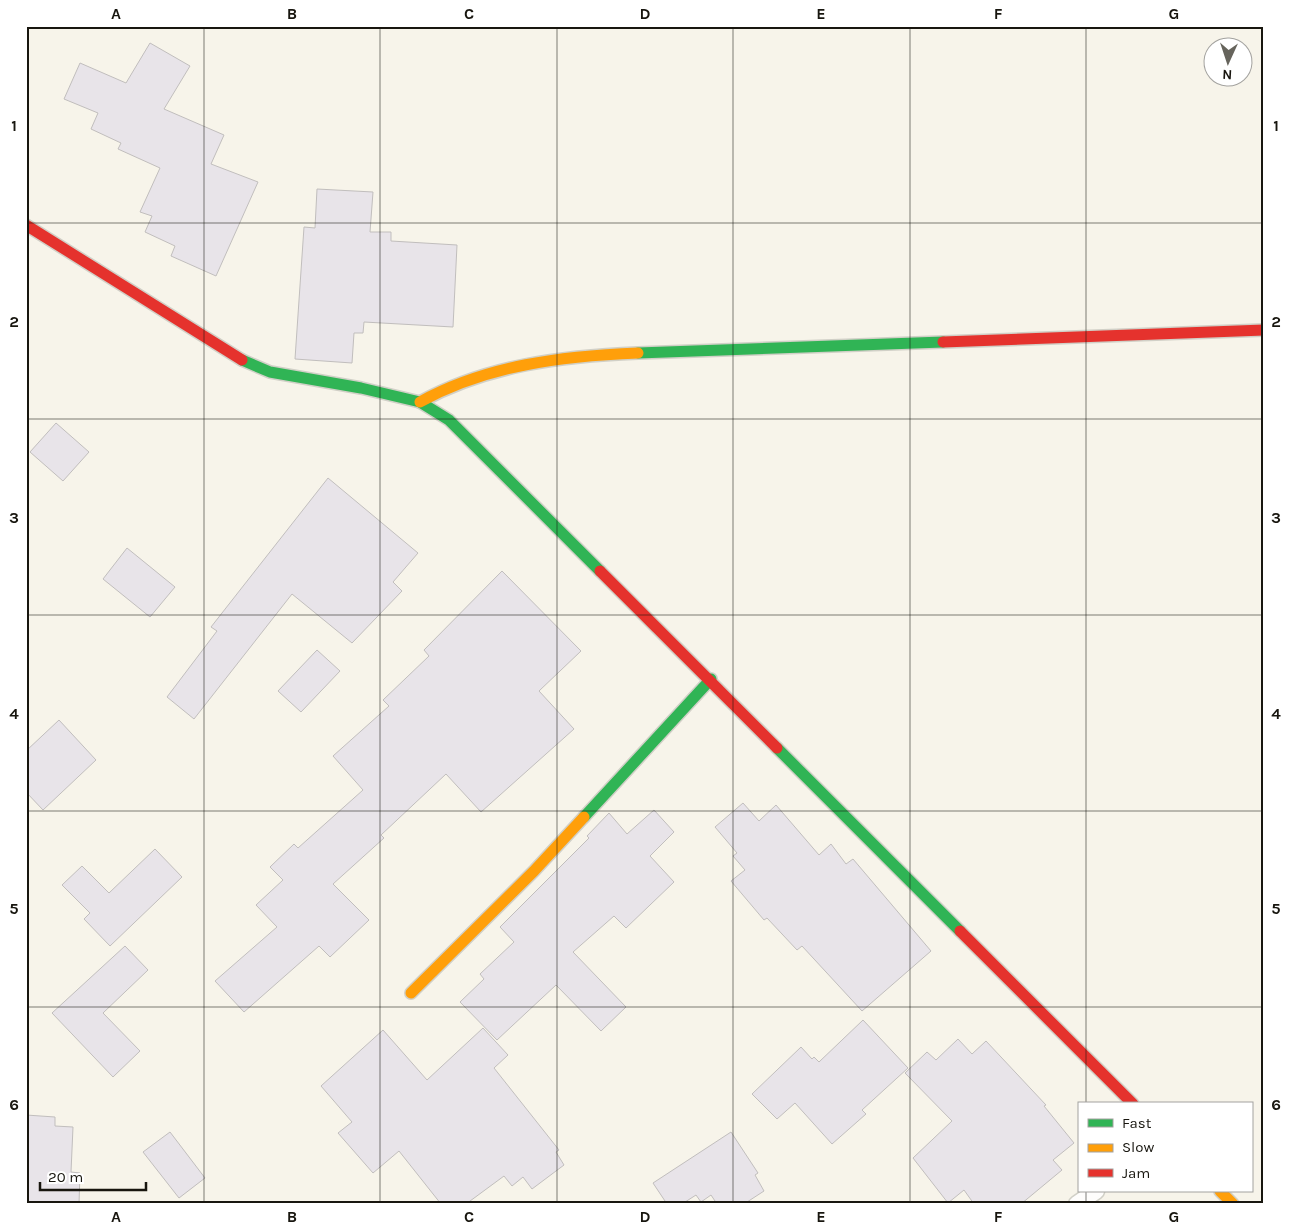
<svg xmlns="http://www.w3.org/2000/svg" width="1290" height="1230" viewBox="0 0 1290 1230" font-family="Karla,sans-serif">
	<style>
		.building { fill: #e8e4e9; stroke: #c1bebd }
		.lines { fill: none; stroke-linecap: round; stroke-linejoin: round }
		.lane-casing { stroke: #d1d0c7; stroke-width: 19 }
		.fast-casing { stroke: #d1d0c7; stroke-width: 14 }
		.slow-casing { stroke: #d1d0c7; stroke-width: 14 }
		.jam-casing { stroke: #d1d0c7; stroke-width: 14 }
		.lane { stroke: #fefdfc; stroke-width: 16 }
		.fast { stroke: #30b455; stroke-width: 11 }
		.slow { stroke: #ff9f0a; stroke-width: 11 }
		.jam { stroke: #e5322d; stroke-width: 11 }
		.grid { fill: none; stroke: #18160f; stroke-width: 1; stroke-opacity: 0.55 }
		.neatline { fill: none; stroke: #18160f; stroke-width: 2 }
		.grid-label { font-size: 16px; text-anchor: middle; font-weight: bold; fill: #18160f }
	</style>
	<rect width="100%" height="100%" fill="#f7f4ea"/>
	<!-- building -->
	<g class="building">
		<path d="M 150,43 L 190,66 L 164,109 L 224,135 L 211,164 L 258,182 L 216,276 L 171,256 L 175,246 L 145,232 L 152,216 L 140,212 L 160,168 L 118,149 L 121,143 L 91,129 L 98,113 L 64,99 L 80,63 L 126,83 Z"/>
		<path d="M 317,189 L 373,192 L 370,232 L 391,232 L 391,241 L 457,245 L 453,327 L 364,322 L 363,333 L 354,333 L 352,363 L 295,359 L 304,227 L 315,228 Z"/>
		<path d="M 56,423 L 89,452 L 63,481 L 30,452 Z"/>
		<path d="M 328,478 L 418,553 L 393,582 L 402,591 L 352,643 L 292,594 L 194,719 L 167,697 L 217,631 L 211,627 Z"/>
		<path d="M 127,548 L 175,587 L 150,617 L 103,579 Z"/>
		<path d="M 502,571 L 581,651 L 539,691 L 574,729 L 481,812 L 446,774 L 381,835 L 384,838 L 333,884 L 369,920 L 330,957 L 319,946 L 244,1012 L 215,981 L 277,927 L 256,905 L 283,880 L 270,867 L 294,844 L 298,848 L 363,790 L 333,756 L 389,706 L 383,700 L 429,656 L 424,650 Z"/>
		<path d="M 317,650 L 340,671 L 301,712 L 278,691 Z"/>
		<path d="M 59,720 L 96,760 L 43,810 L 26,792 L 26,751 Z"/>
		<path d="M 743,803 L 759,821 L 776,805 L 819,855 L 831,844 L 846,864 L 853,859 L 931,951 L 862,1011 L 802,946 L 797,950 L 767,918 L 764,920 L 731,881 L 745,870 L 733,856 L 737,853 L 715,827 Z"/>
		<path d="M 654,810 L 674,832 L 650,856 L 674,882 L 626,928 L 614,916 L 573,952 L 626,1007 L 601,1031 L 556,985 L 497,1040 L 460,1002 L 484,979 L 480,974 L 514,942 L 500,927 L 589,838 L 587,836 L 609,813 L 627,834 Z"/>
		<path d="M 155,849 L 182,877 L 110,946 L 84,919 L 90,913 L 62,885 L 82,866 L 109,893 Z"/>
		<path d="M 125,946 L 148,970 L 103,1013 L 140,1051 L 113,1077 L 52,1013 Z"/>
		<path d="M 863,1020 L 908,1068 L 862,1110 L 866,1114 L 832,1144 L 795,1103 L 777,1119 L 752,1094 L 801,1047 L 812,1059 L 814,1057 L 819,1062 Z"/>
		<path d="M 483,1028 L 508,1055 L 494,1068 L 559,1150 L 556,1152 L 564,1165 L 532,1189 L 523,1177 L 512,1186 L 504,1176 L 466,1204 L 441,1204 L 399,1151 L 373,1173 L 338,1133 L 352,1122 L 321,1086 L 383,1030 L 427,1080 Z"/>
		<path d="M 958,1039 L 972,1054 L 986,1041 L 1046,1105 L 1044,1106 L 1074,1143 L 1053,1160 L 1062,1170 L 1021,1204 L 974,1204 L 964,1190 L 948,1203 L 913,1158 L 952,1121 L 905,1073 L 927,1052 L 936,1060 Z"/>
		<path d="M 26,1115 L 55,1117 L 55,1126 L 73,1127 L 71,1172 L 80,1173 L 79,1204 L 26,1204 Z"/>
		<path d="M 170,1132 L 205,1178 L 179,1198 L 143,1152 Z"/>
		<path d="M 731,1132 L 758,1173 L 755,1175 L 764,1191 L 744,1204 L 717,1204 L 711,1195 L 701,1202 L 696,1195 L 682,1204 L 667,1204 L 653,1183 Z"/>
	</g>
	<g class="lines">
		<defs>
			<path id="lane" d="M 1077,1204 L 1096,1191"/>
			<g id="fast">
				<path d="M 638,353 L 943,342"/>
				<path d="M 242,360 L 270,372 L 361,388 L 420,402 L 449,420 L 600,571"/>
				<path d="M 777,748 L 960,931"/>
				<path d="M 584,817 L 711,679"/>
			</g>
			<g id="slow">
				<path d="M 420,402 C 487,365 563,356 638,353"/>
				<path d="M 411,993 L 534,871 L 584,817"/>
				<path d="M 1220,1191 L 1233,1204"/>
			</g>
			<g id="jam">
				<path d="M 26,225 L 242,360"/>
				<path d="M 943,342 L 1264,330"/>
				<path d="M 600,571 L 777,748"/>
				<path d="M 960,931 L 1133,1104"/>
			</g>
		</defs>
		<!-- lane casing -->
		<use href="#lane" class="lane-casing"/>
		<!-- fast casing -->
		<use href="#fast" class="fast-casing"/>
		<!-- slow casing -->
		<use href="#slow" class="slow-casing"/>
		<!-- jam casing -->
		<use href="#jam" class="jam-casing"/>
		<!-- lane -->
		<use href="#lane" class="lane"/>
		<!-- fast -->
		<use href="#fast" class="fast"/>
		<!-- slow -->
		<use href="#slow" class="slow"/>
		<!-- jam -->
		<use href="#jam" class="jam"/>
	</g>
	<!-- grid -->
	<path class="grid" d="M 204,26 L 204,1204M 380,26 L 380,1204M 557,26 L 557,1204M 733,26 L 733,1204M 910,26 L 910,1204M 1086,26 L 1086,1104M 26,223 L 1264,223M 26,419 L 1264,419M 26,615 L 1264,615M 26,811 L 1264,811M 26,1007 L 1264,1007M 1086,1191 L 1086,1204"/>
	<!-- border -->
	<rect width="1290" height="1230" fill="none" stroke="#ffffff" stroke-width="55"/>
	<!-- legend -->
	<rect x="1078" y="1102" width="175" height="90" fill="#ffffff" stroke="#a3a29f"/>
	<rect x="1088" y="1119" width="25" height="8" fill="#30b455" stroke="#a3a29f"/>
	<text x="1122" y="1128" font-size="15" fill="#18160f">Fast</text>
	<rect x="1088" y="1144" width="25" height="8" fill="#ff9f0a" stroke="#a3a29f"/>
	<text x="1122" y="1152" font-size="15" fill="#18160f">Slow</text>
	<rect x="1088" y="1169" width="25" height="8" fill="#e5322d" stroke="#a3a29f"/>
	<text x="1122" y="1178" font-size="15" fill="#18160f">Jam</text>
	<!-- north arrow -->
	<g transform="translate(1228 62) rotate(183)"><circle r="24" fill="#ffffff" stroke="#a3a29f"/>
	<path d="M0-4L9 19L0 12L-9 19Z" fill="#66645c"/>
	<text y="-8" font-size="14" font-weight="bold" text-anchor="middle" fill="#18160f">N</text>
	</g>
	<!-- scale -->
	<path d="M40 1182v8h106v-8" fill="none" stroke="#18160f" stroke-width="2.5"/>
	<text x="48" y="1182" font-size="15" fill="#18160f" stroke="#ffffff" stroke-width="4" paint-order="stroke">20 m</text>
	<rect x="28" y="28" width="1234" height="1174" class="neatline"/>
	<g class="grid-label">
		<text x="116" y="19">A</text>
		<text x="292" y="19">B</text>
		<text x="469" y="19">C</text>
		<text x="645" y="19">D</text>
		<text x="821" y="19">E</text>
		<text x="998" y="19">F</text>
		<text x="1174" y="19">G</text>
		<text x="14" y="131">1</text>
		<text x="1276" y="131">1</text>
		<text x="14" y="327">2</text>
		<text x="1276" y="327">2</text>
		<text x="14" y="523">3</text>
		<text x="1276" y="523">3</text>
		<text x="14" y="719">4</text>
		<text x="1276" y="719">4</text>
		<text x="14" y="914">5</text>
		<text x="1276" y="914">5</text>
		<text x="14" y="1110">6</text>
		<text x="1276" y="1110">6</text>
		<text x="116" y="1222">A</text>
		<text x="292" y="1222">B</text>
		<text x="469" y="1222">C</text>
		<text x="645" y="1222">D</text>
		<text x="821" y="1222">E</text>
		<text x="998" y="1222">F</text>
		<text x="1174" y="1222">G</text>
	</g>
</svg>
